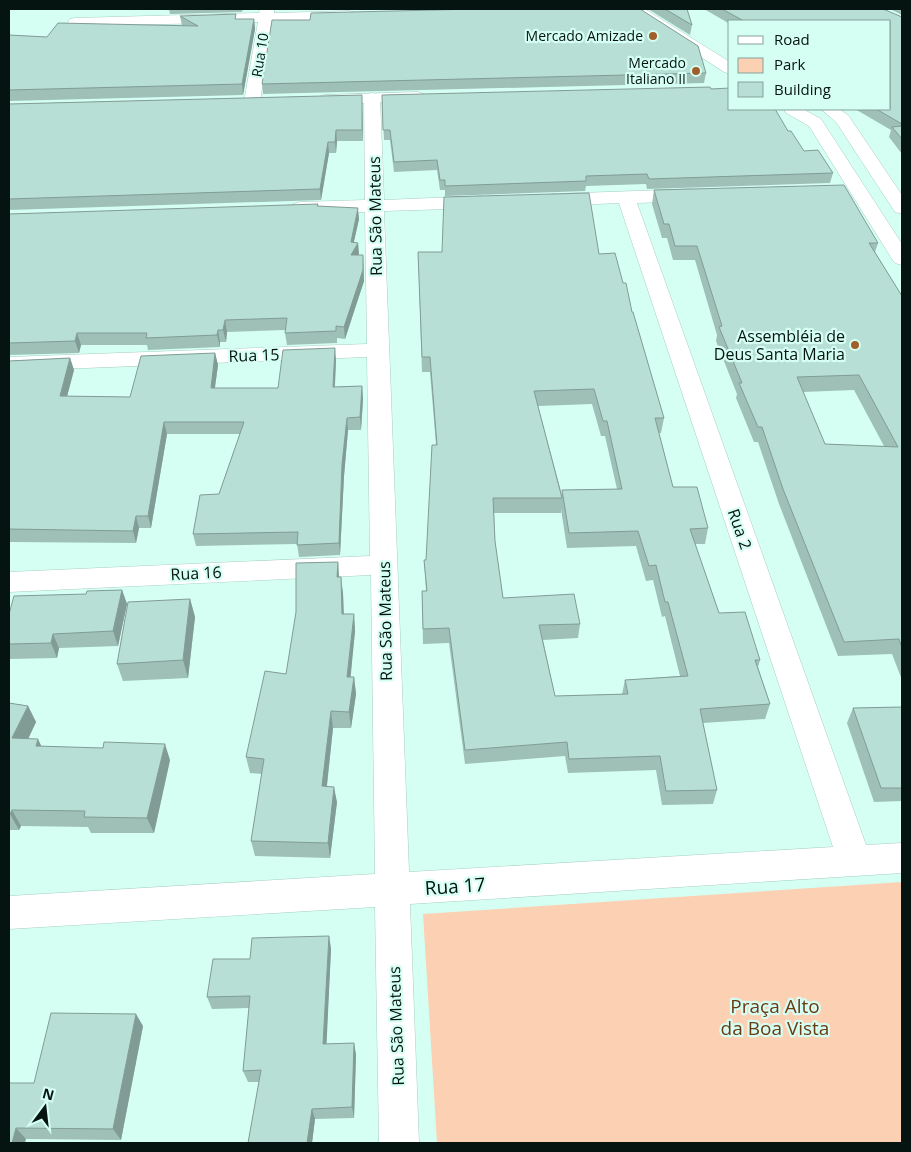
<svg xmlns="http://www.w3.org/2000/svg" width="911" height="1152" viewBox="0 0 911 1152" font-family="'Open Sans',sans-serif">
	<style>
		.green { fill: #fcd0b3 }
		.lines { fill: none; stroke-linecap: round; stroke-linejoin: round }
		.street-casing { stroke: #a6cdc3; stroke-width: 1 }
		.secondary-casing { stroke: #a6cdc3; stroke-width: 1 }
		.street { fill: #fff; fill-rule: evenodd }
		.secondary { fill: #fff; fill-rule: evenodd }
		.wall { fill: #9ec0b7; fill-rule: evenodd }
		.shaded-wall { fill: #819c95 }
		.building { fill: #b8dfd5; stroke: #819c95; fill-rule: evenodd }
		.poi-dot { fill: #a05e2b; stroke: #d6fff4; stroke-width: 2 }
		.labels { text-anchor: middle; stroke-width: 4.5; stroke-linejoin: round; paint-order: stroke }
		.far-poi-label { font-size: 14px; fill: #061411; stroke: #d6fff4; text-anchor: end }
		.far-street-label { font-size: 14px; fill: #061411; stroke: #d6fff4 }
		.street-label { font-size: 16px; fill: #061411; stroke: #d6fff4 }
		.poi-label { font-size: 16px; fill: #061411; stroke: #d6fff4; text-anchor: end }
		.near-street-label { font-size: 19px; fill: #061411; stroke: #d6fff4 }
		.near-park-label { font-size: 19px; fill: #6a3a13; stroke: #d6fff4 }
	</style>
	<rect width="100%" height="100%" fill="#d6fff4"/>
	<!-- green -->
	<path class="green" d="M 902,882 L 902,1143 L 437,1143 L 423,914 Z"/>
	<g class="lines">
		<defs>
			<g id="street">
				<path d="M 260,9 L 274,9 L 274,13 L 349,11 L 354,12 L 356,15 L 354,18 L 349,19 L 272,21 L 260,102 L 258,106 L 246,106 L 244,102 L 258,22 L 75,26 L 70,25 L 68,22 L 70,19 L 75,18 L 259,13 Z"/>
				<path d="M 372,93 L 378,95 L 380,98 L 384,200 L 481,196 L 488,198 L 490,202 L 488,206 L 481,208 L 384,211 L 409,872 L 833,847 L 619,203 L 552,206 L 545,204 L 543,200 L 545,196 L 552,194 L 691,189 L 698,191 L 700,195 L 698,199 L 691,201 L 637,203 L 866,845 L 902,843 L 902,873 L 410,904 L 419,1143 L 379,1143 L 375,907 L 9,929 L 9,896 L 375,874 L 371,575 L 9,592 L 9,572 L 370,556 L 367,357 L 9,371 L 9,357 L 367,344 L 365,212 L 300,214 L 293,212 L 291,208 L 293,204 L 300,202 L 365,200 L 364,98 L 366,95 Z"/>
			</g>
			<g id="secondary">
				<path d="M 628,9 L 645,9 L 730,62 L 730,74 L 724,72 Z"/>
				<path d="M 418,92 L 424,94 L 426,97 L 424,100 L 324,105 L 318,103 L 316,100 L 318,97 L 324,95 Z"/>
				<path d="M 784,109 L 803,109 L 821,119 L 902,244 L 902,265 L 895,263 L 892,259 L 809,126 L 786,113 Z"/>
				<path d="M 821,109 L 839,109 L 848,115 L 902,195 L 902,214 L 895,212 L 836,122 Z"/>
			</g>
		</defs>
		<!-- street casing -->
		<use href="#street" class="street-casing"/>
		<!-- secondary casing -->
		<use href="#secondary" class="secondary-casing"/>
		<!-- street -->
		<use href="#street" class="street"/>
		<!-- secondary -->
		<use href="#secondary" class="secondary"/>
	</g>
	<!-- wall -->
	<g class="wall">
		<path d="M 169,9 L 243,9 L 242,12 L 170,14 Z"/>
		<path d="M 311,9 L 373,9 L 312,10 Z"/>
		<path d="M 648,9 L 687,9 L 692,25 L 690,35 Z"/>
		<path d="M 704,9 L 883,9 L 902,17 L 902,154 L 889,137 L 891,130 L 855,109 L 890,109 L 890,21 L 730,21 L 730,24 Z"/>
		<path d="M 890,9 L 902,9 L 902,15 Z"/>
		<path d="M 180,16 L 237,19 L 254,19 L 255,29 L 243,95 L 9,101 L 9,35 L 47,37 L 182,26 Z"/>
		<path d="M 310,20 L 706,73 L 704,83 L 263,94 L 262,84 Z"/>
		<path d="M 711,89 L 788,131 L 804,151 L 833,173 L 830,183 L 647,189 L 646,184 L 586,186 L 585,191 L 445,196 L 445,190 L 440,190 L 437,170 L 394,172 L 390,140 L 384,140 L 382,95 Z"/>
		<path d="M 362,95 L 363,141 L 337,141 L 336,153 L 329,153 L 321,200 L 9,210 L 9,104 Z"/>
		<path d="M 654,190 L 878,243 L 875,252 L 902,296 L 902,680 L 892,654 L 838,656 L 779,504 L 758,442 L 754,442 L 736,398 L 737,394 L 716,341 L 717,335 L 695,260 L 673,260 L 667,238 L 662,238 L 652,204 ZM 854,390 L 884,446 L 825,444 L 803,392 Z"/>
		<path d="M 318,206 L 359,219 L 354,242 L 358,243 L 359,255 L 363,255 L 364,281 L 345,339 L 337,338 L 337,343 L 287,345 L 285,333 L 285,330 L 227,332 L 226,342 L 220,342 L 220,347 L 148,350 L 147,345 L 81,345 L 79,353 L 9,355 L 9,214 Z"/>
		<path d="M 418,252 L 599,254 L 632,312 L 664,418 L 661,433 L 659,433 L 673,487 L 708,528 L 705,544 L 695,544 L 719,613 L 760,660 L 758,667 L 770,704 L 765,719 L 703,723 L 717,790 L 713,804 L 662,805 L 656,770 L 568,773 L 565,756 L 465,764 L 449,643 L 423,644 L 422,591 L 426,591 L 424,560 L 426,560 L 436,445 L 430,372 L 422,372 ZM 592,404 L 601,436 L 605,436 L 617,489 L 562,490 L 562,495 L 538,406 ZM 561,509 L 567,548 L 636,546 L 646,581 L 653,580 L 662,617 L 665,616 L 680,676 L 625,680 L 622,694 L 555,696 L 543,640 L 578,638 L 580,624 L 503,598 L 495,541 L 494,513 L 561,513 Z"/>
		<path d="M 215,353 L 218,365 L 215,388 L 278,388 L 336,360 L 335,387 L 362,386 L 363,399 L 361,430 L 348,430 L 344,476 L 340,555 L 299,557 L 297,544 L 196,546 L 193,534 L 219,494 L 240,434 L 167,434 L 151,528 L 139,528 L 136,543 L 9,542 L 9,361 L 70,358 L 74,370 L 67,396 L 130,397 Z"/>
		<path d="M 338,562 L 339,577 L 343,593 L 344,614 L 354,614 L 355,631 L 350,677 L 354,677 L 356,694 L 351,728 L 333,728 L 327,786 L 337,802 L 330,858 L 255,856 L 251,841 L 262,774 L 250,773 L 246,757 L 286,674 Z"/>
		<path d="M 122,590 L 127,604 L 118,646 L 59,648 L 57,658 L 9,659 L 9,614 L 86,594 Z"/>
		<path d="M 190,599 L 195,617 L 188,678 L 123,681 L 117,664 Z"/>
		<path d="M 9,703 L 28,706 L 36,722 L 28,739 L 42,747 L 170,760 L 154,833 L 91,833 L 88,827 L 21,826 L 19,830 L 9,830 Z"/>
		<path d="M 902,707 L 902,801 L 874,802 L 847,723 L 853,708 Z"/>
		<path d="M 329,936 L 331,949 L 326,1044 L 354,1043 L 356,1055 L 354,1118 L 315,1119 L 312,1143 L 248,1143 L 259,1082 L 248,1082 L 243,1071 L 249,1008 L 212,1009 L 207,997 L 250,959 Z"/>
		<path d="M 143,1026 L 121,1140 L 26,1139 L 9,1143 L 34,1083 Z"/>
	</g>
	<!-- shaded-wall -->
	<g class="shaded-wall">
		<path d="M 254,19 L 255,29 L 243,95 L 242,84 Z"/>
		<path d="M 362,95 L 362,106 L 363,141 L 362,130 Z"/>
		<path d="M 336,130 L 337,141 L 336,153 L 335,142 Z"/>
		<path d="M 328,142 L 329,153 L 321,200 L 320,189 Z"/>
		<path d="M 358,208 L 359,219 L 351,254 L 351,242 Z"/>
		<path d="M 358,243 L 359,255 L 351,255 Z"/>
		<path d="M 363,255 L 364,281 L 345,339 L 344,327 Z"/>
		<path d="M 225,320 L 227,332 L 226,342 L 223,330 Z"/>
		<path d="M 218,330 L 220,342 L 220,347 L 217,335 Z"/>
		<path d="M 77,333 L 81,345 L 79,353 L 75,341 Z"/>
		<path d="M 335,348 L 336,360 L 334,399 L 333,387 Z"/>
		<path d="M 215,353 L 218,365 L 213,400 L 211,388 Z"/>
		<path d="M 70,358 L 74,370 L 64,408 L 60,396 Z"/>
		<path d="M 362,386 L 363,399 L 361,430 L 360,417 Z"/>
		<path d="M 347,418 L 348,430 L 344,476 L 340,555 L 339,543 L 342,464 Z"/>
		<path d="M 164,422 L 167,434 L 151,528 L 148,516 Z"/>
		<path d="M 136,516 L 139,528 L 136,543 L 133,531 Z"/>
		<path d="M 338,562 L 339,578 L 337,577 Z"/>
		<path d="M 341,577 L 343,593 L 344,630 L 342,614 Z"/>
		<path d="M 122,590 L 127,604 L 118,646 L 113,631 Z"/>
		<path d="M 190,599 L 195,617 L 188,678 L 183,660 Z"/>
		<path d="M 354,614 L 355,631 L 349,694 L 347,677 Z"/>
		<path d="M 53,634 L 59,648 L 57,658 L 51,643 Z"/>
		<path d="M 354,677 L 356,694 L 351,728 L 349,712 Z"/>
		<path d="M 28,706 L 36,722 L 21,754 L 12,738 Z"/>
		<path d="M 331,711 L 333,728 L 325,802 L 322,786 Z"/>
		<path d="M 38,739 L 46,756 L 36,746 Z"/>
		<path d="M 165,744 L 170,760 L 154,833 L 147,818 Z"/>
		<path d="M 334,787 L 337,802 L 330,858 L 328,843 Z"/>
		<path d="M 12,810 L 21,826 L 19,830 L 10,814 Z"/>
		<path d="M 329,936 L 331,949 L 326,1056 L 323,1044 Z"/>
		<path d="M 136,1014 L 143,1026 L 121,1140 L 113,1129 Z"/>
		<path d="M 354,1043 L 356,1055 L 354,1118 L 352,1107 Z"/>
		<path d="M 312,1109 L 315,1119 L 312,1143 L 307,1143 Z"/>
		<path d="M 16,1128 L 26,1139 L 25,1143 L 12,1143 Z"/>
	</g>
	<!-- building -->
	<g class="building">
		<path d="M 476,9 L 640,9 L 698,46 L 706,73 L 262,84 L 272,20 L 310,20 L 311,13 Z"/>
		<path d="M 665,9 L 687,9 L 692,25 Z"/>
		<path d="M 722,9 L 883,9 L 902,17 L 902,124 L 876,109 L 890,109 L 890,21 L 744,21 Z"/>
		<path d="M 236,14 L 235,19 L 254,19 L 242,84 L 9,90 L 9,35 L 47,37 L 58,23 L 198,26 L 180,16 Z"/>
		<path d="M 710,87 L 711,89 L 730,88 L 730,109 L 775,109 L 788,131 L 791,131 L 804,151 L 818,150 L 833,173 L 649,179 L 647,174 L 586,176 L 586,181 L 445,186 L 445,180 L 440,180 L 437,160 L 394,162 L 390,130 L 383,130 L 382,95 Z"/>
		<path d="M 362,95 L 362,130 L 336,130 L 335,142 L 328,142 L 320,189 L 9,199 L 9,104 Z"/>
		<path d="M 902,126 L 902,139 L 892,127 Z"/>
		<path d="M 844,185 L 878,243 L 869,243 L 902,296 L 902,648 L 899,639 L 844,642 L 783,489 L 762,427 L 758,427 L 739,383 L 742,383 L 719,327 L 722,326 L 697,246 L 675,246 L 669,224 L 664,224 L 654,190 ZM 859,375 L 898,447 L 825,444 L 797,377 Z"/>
		<path d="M 589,193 L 599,254 L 615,253 L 623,283 L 626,283 L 632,312 L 633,312 L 664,418 L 655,418 L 673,487 L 697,487 L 708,528 L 690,529 L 719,613 L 745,612 L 760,660 L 755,660 L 770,704 L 700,709 L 717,790 L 666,791 L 660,756 L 569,759 L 567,742 L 465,750 L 449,628 L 423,629 L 422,591 L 427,591 L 424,560 L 426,560 L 432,445 L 437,445 L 430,357 L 422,357 L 418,252 L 442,252 L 444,197 ZM 594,389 L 603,421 L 607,421 L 622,489 L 562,490 L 569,533 L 638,531 L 649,566 L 656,565 L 665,602 L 668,602 L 688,676 L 625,680 L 628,694 L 555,696 L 539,625 L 580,624 L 574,594 L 503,598 L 495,541 L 493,498 L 562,498 L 534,391 Z"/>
		<path d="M 318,204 L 317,206 L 358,208 L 351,242 L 358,243 L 351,255 L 363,255 L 363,270 L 344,327 L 336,326 L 336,331 L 285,333 L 287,318 L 225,320 L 223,330 L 218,330 L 217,335 L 146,338 L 147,333 L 77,333 L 75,341 L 9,343 L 9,214 Z"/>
		<path d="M 335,348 L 333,387 L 362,386 L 360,417 L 347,418 L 342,464 L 339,543 L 297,545 L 298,532 L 193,534 L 200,495 L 219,494 L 244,422 L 164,422 L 148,516 L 136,516 L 133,531 L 9,529 L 9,361 L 70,358 L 60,396 L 130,397 L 141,356 L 215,353 L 211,388 L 278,388 L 283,350 Z"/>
		<path d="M 338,562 L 337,577 L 341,577 L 342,614 L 354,614 L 347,677 L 354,677 L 349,712 L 331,711 L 322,786 L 334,787 L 328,843 L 251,841 L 264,759 L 246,757 L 265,671 L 286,674 L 296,612 L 296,563 Z"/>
		<path d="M 122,590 L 113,631 L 53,634 L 51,643 L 9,644 L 9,614 L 14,596 L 86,594 L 87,591 Z"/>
		<path d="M 190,599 L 183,660 L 117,664 L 128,602 Z"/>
		<path d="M 9,703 L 28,706 L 12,738 L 38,739 L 36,746 L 103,748 L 104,742 L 165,744 L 147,818 L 84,817 L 85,811 L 12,810 L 10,814 L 9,814 Z"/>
		<path d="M 902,707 L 902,788 L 881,788 L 853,708 Z"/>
		<path d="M 329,936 L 323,1044 L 354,1043 L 352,1107 L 312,1109 L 307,1143 L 248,1143 L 261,1070 L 243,1071 L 250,996 L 207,997 L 213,959 L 250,959 L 252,938 Z"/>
		<path d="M 51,1013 L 136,1014 L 113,1129 L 16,1128 L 12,1143 L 9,1143 L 9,1083 L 34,1083 Z"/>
	</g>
	<!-- markers -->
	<g class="poi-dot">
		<circle cx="653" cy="36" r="5"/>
		<circle cx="696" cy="71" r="5"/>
		<circle cx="855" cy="345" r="5"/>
	</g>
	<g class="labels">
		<!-- far-poi labels -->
		<g class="far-poi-label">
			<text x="643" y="41">Mercado Amizade</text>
			<text x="686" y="68">Mercado<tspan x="686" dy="16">Italiano II</tspan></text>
		</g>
		<!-- far-street labels -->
		<g class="far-street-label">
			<text transform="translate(260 55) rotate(-81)" y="5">Rua 10</text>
		</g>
		<!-- street labels -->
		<g class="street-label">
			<text transform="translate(375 216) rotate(-91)" y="6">Rua São Mateus</text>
			<text transform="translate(254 355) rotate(-2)" y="6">Rua 15</text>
			<text transform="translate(740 529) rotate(71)" y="6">Rua 2</text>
			<text transform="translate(196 573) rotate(-3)" y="6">Rua 16</text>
			<text transform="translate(385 621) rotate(-91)" y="6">Rua São Mateus</text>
			<text transform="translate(396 1026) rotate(-92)" y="6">Rua São Mateus</text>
		</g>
		<!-- poi labels -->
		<g class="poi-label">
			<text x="845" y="342">Assembléia de<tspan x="845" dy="18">Deus Santa Maria</tspan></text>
		</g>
		<!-- near-street labels -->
		<g class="near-street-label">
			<text transform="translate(455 886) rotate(-4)" y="7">Rua 17</text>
		</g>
		<!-- near-park labels -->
		<g class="near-park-label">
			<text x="775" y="1013">Praça Alto<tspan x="775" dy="22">da Boa Vista</tspan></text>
		</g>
	</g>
	<!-- border -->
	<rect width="911" height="1152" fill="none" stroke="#061411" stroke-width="20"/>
	<!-- legend -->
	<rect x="728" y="20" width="162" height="90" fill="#d6fff4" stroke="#83a199"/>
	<rect x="738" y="36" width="25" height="8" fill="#ffffff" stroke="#83a199"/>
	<text x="774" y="45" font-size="15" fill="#061411">Road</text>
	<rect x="738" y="58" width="25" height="15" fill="#fcd0b3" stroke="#83a199"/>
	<text x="774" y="70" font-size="15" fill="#061411">Park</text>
	<rect x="738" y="82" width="25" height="15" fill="#b8dfd5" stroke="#83a199"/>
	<text x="774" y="95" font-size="15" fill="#061411">Building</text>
	<!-- north arrow -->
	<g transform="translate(45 1107) rotate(15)" stroke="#d6fff4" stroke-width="4" paint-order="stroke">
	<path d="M0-4L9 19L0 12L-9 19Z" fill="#061411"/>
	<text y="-8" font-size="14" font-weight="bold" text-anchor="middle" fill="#061411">N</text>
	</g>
</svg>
